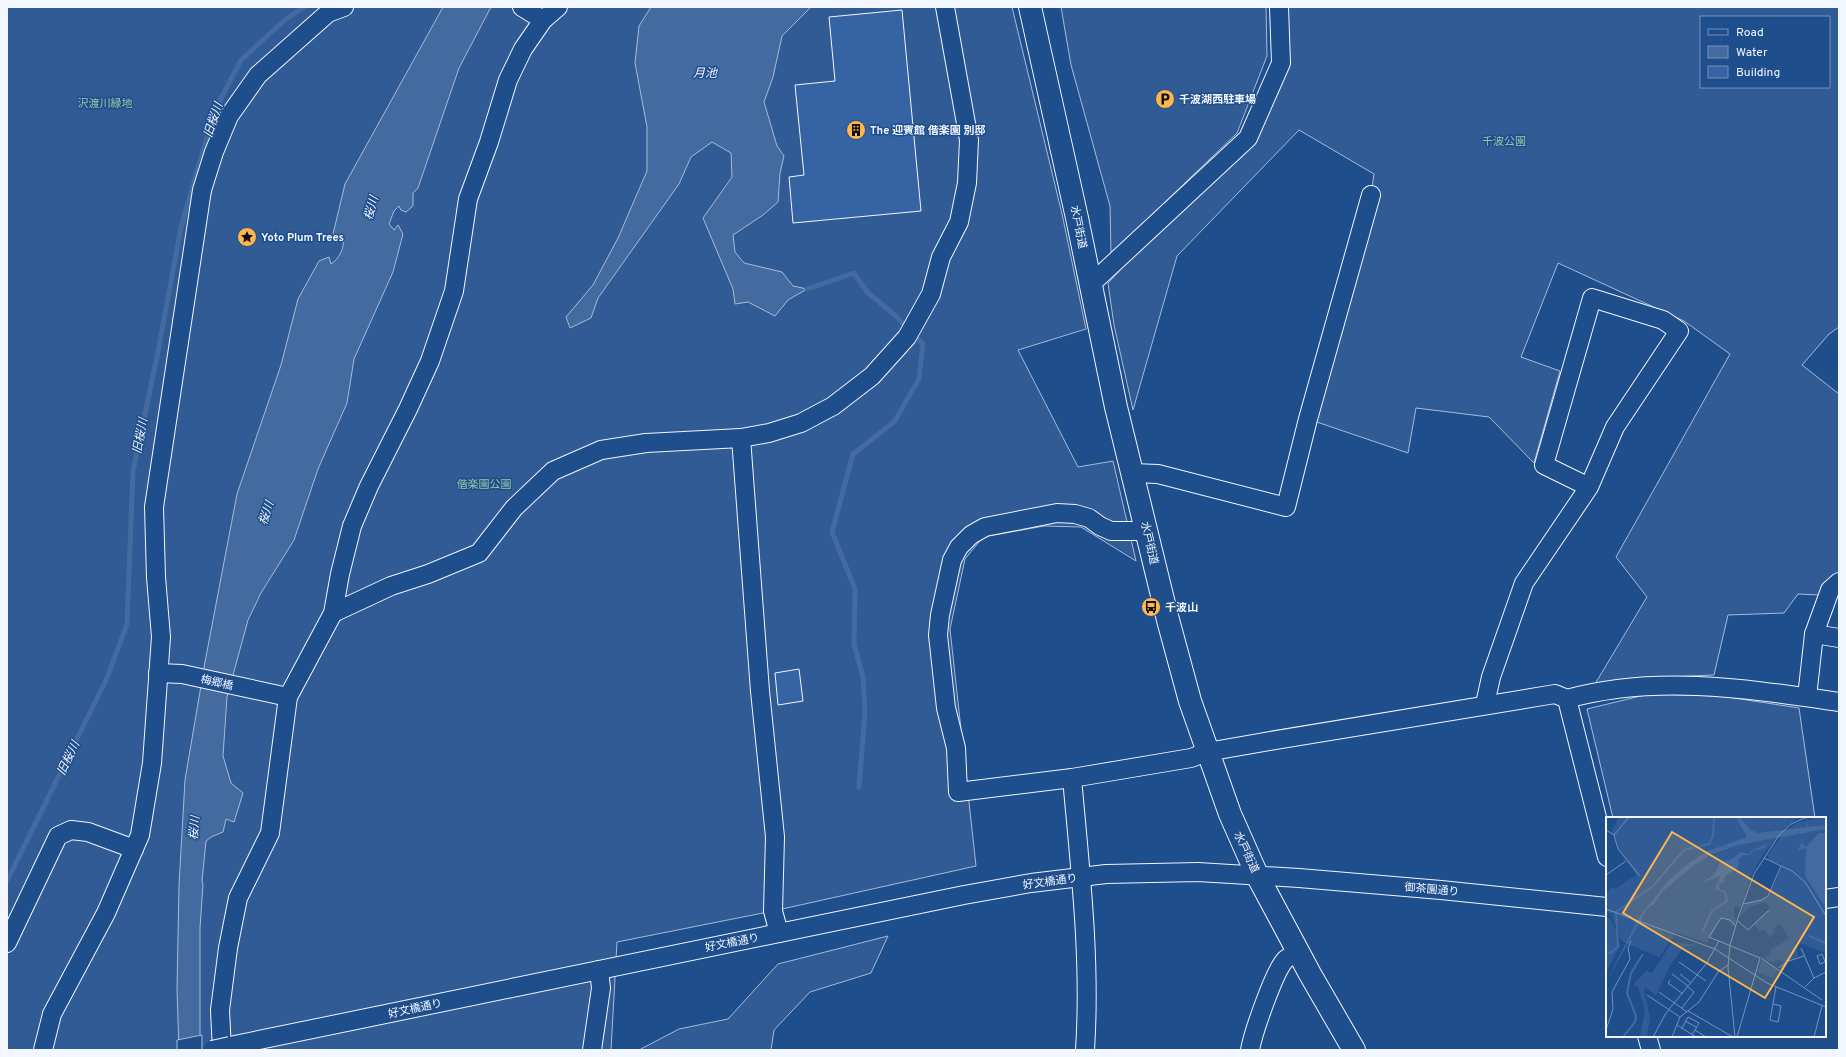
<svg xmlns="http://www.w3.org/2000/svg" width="1846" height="1057" viewBox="0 0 1846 1057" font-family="Overpass,'Noto Sans JP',sans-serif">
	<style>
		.built { fill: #305b95; stroke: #a8bbd7; fill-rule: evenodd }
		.water { fill: #446ba0; stroke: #a8bbd7 }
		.pier { fill: #1f4e8c; stroke: #a8bbd7 }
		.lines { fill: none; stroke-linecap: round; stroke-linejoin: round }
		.stream { stroke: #446ba0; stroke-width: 5 }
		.building { fill: #3563a3; stroke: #f2f6ff }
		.minor-casing { stroke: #f2f6ff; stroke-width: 20 }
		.major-casing { stroke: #f2f6ff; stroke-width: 24 }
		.minor { stroke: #1f4e8c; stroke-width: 18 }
		.major { stroke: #1f4e8c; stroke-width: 22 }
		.minor-bridge-casing { stroke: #f2f6ff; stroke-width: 20; stroke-linecap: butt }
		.minor-bridge { stroke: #1f4e8c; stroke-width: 18 }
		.labels { text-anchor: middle; stroke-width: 3; stroke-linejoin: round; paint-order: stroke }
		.poi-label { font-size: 11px; font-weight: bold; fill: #f2f6ff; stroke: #1f4e8c; text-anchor: start }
		.park-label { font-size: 11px; fill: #97c8a6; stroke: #1f4e8c }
		.street-label { font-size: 11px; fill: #f2f6ff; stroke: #1f4e8c }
		.water-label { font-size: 12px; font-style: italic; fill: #f2f6ff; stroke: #1f4e8c }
		.inset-river { fill: none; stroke: #446ba0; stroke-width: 2 }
		.inset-road { fill: none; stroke: #7391ba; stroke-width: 1 }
		.view { fill: #ffb74d; fill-opacity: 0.15; stroke: #ffb74d; stroke-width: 2 }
		.inset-edge { fill: none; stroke: #f2f6ff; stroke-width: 2 }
	</style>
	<rect width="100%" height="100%" fill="#1f4e8c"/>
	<!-- built -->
	<g class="built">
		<path d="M 7,7 L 1012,7 L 1062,214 L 1086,329 L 1018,350 L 1078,467 L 1113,461 L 1136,561 L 1081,527 L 1044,526 L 983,537 L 965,559 L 950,629 L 976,866 L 773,911 L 617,942 L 611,1050 L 7,1050 Z"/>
		<path d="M 1061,7 L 1266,7 L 1267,56 L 1237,133 L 1111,254 L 1110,206 L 1071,65 Z"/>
		<path d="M 1279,7 L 1839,7 L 1839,327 L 1829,334 L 1802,365 L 1839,394 L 1839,575 L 1819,595 L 1798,594 L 1784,613 L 1728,615 L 1714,675 L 1639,678 L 1595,684 L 1647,597 L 1616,557 L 1730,354 L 1684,321 L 1558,263 L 1521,357 L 1560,371 L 1534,463 L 1489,417 L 1416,408 L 1408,453 L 1308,419 L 1371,195 L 1374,174 L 1299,130 L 1177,256 L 1133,410 L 1114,325 L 1108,283 L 1208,176 L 1248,138 L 1281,63 ZM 1701,17 L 1829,17 L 1829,87 L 1701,87 Z"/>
		<path d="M 1649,694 L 1721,696 L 1799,708 L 1815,818 L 1613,818 L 1587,709 Z"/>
		<path d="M 888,936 L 871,973 L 810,992 L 774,1030 L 771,1050 L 639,1050 L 679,1029 L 728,1019 L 778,964 Z"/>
	</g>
	<!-- water -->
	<g class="water">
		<path d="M 443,7 L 491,7 L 459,68 L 418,188 L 413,193 L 413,206 L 406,212 L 401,210 L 399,206 L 394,211 L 389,224 L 394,230 L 398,225 L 403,234 L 393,272 L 354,359 L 347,403 L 318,469 L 294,540 L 261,593 L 248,620 L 227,697 L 223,756 L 231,783 L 243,793 L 234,822 L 226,819 L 223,832 L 211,837 L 206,841 L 202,881 L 203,884 L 200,928 L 200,1050 L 179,1050 L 177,989 L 179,885 L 185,780 L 205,662 L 237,494 L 281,365 L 298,299 L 319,261 L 329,257 L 331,264 C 339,259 345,248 343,238 L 336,240 L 333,234 L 345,184 Z"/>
		<path d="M 651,7 L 811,7 L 782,36 L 773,77 L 764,102 L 777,146 L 784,156 L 780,173 L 778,202 L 763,215 L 733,235 L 735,252 L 744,263 L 782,272 L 793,286 L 807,289 L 788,300 L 775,316 L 748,302 L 735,304 L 733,289 L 703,218 L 732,177 L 731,153 L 712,142 L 691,157 L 679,184 L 598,298 L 591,318 L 570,328 L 566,317 L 593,285 L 618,238 L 647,171 L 647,127 L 635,63 L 639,26 Z"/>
	</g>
	<!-- pier -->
	<path class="pier" d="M 202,1035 L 202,1050 L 177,1050 L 177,1040 Z"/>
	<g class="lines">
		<!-- stream -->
		<g class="stream">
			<path d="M 807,289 L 854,273 L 867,292 L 896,316 L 923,344 L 919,379 L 894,422 L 853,454 L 832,532 L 855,589 L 854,644 L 863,677 L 865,712 L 859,787"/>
			<path d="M 7,881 L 107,678 L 127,624 L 133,471 L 158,352 L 181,227 L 215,110 L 241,60 L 286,19 L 304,7"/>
		</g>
	</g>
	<!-- building -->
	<g class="building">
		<path d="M 902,10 L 921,211 L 793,223 L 789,177 L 804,175 L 795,85 L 835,81 L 829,17 Z"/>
		<path d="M 799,669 L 803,701 L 778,705 L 775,673 Z"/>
	</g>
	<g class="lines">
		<defs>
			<g id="minor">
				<path d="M 522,7 L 543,20"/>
				<path d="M 1090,285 L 1248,138 L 1281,63 L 1279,7"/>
				<path d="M 741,438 L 760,691 L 775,837 L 773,911 L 779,933"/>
				<path d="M 1133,473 L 1158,474 L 1286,507 L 1308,419 L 1371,195"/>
				<path d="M 1148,531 L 1111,531 L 1100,526 L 1089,518 L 1075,514 L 1057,513 L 985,527 L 971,535 L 959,547 L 952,560 L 940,615 L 938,635 L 946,708 L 956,748 L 958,792 L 1072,778 L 1191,758 L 1207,752 L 1270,741 L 1555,694 L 1567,699 L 1607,857"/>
				<path d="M 333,613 L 391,586 L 428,574 L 479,553 L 514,508 L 553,471 L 601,450 L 646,443 L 741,438 L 769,433 L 801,423 L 833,406 L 872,376 L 907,337 L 931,294 L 941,257 L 959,222 L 967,183 L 969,140 L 945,7"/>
				<path d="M 1814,634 L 1839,638"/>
				<path d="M 158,673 L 182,674 L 288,697"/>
				<path d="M 1807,697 L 1814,634 L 1830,590 L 1839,582"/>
				<path d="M 1567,699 C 1656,674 1749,689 1839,702"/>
				<path d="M 1485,704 L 1491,677 L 1524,583 L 1589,487 L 1615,427 L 1679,331 L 1663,320 L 1592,298 L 1544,465 L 1589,487"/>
				<path d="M 1072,778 C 1080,868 1091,959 1085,1050"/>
				<path d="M 1825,899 L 1839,897"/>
				<path d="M 7,943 L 58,836 L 71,830 L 88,832 L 134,849"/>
				<path d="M 1647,1036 L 1651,1050"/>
				<path d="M 230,1046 L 964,895 L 1031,883 L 1106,874 L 1198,872 L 1299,878 L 1441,890 L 1607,907"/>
				<path d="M 43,1050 L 52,1014 L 106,913 L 140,835 L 152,763 L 161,637 L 156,577 L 154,507 L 202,190 L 214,152 L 229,116 L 258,75 L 328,13 L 344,7"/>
				<path d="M 222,1050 L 220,1010 L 228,948 L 238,898 L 270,833 L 288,697 L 333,613 L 340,574 L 352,526 L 369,486 L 408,409 L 430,361 L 454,291 L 468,199 L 489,142 L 508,80 L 523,49 L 543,20 L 558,7"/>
				<path d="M 592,1050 L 601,988 L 599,970"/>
				<path d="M 1250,1050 C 1253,1033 1274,972 1285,960 C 1288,957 1294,954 1297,951"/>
			</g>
			<path id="major" d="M 1030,7 L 1077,218 L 1116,407 L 1168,620 L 1190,701 L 1230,814 L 1257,875 L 1310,974 L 1354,1050"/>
		</defs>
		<!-- minor casing -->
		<use href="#minor" class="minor-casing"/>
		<!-- major casing -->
		<use href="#major" class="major-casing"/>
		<!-- minor -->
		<use href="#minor" class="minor"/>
		<!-- major -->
		<use href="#major" class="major"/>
		<defs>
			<path id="minor-bridge" d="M 212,1050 L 230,1046"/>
		</defs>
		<!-- minor-bridge casing -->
		<use href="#minor-bridge" class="minor-bridge-casing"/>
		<!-- minor-bridge -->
		<use href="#minor-bridge" class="minor-bridge"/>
	</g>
	<!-- icons -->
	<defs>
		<symbol id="parking-disc" viewBox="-11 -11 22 22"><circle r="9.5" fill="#ffb74d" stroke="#1f4e8c"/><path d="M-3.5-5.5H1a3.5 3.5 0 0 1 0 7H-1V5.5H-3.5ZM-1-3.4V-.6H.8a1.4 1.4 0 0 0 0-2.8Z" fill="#111"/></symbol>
		<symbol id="building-disc" viewBox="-11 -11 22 22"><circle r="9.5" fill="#ffb74d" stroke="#1f4e8c"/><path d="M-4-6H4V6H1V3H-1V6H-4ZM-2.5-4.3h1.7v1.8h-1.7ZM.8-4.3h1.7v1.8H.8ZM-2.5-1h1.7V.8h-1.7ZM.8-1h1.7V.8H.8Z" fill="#111"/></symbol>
		<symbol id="sight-disc" viewBox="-11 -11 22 22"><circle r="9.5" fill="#ffb74d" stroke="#1f4e8c"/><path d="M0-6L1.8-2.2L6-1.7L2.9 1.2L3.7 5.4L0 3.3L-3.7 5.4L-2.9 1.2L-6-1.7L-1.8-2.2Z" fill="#111"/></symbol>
		<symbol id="bus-disc" viewBox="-11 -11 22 22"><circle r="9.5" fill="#ffb74d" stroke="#1f4e8c"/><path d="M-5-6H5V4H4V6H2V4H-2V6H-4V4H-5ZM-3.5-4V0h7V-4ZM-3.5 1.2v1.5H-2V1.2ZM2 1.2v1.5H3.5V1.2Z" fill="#111"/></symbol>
	</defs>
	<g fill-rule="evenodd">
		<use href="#parking-disc" x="1154" y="88" width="22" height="22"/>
		<use href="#building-disc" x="845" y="119" width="22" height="22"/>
		<use href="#sight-disc" x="236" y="226" width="22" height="22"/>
		<use href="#bus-disc" x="1140" y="596" width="22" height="22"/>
	</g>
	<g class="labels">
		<!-- poi labels -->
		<g class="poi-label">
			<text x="1179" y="103">千波湖西駐車場</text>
			<text x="870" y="134">The 迎賓館 偕楽園 別邸</text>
			<text x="261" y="241">Yoto Plum Trees</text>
			<text x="1165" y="611">千波山</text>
		</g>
		<!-- park labels -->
		<g class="park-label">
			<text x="105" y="107">沢渡川緑地</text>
			<text x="1504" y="145">千波公園</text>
			<text x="484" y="488">偕楽園公園</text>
		</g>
		<!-- street labels -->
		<g class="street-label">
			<text transform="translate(1079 227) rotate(79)" y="4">水戸街道</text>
			<text transform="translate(1150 543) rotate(77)" y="4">水戸街道</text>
			<text transform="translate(217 682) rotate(13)" y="4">梅郷橋</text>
			<text transform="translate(1247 852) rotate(65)" y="4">水戸街道</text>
			<text transform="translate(1050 881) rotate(-8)" y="4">好文橋通り</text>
			<text transform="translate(1432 889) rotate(5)" y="4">御茶園通り</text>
			<text transform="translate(732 942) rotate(-11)" y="4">好文橋通り</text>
			<text transform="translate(415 1008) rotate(-12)" y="4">好文橋通り</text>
		</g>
		<!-- water labels -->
		<g class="water-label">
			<text x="705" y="77">月池</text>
			<text transform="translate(213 120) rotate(-71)" y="4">旧桜川</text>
			<text transform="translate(371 208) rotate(-74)" y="4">桜川</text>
			<text transform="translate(140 436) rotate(-79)" y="4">旧桜川</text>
			<text transform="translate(266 513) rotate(-71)" y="4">桜川</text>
			<text transform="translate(68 758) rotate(-64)" y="4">旧桜川</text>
			<text transform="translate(194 828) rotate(-85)" y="4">桜川</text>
		</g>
	</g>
	<!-- overview -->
	<g transform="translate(1606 817)">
		<rect width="220" height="220" fill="#1f4e8c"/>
		<path d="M 13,0 L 193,0 L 176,13 L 154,42 L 145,60 L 135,90 L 128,89 L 128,100 L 131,102 L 128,110 L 122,103 L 115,102 L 101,126 L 70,116 L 53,140 L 15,124 L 5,97 L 0,94 L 0,77 L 3,73 L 7,70 L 9,72 L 30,58 L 12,32 L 9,18 L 5,16 ZM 210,1 L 220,2 L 220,136 L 191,125 L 188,126 L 193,140 L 179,145 L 171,142 L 167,146 L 157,141 L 165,137 L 165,132 L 183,122 L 174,107 L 167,112 L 169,115 L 163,121 L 161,116 L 156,112 L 154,115 L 147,107 L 164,92 L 160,85 L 145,89 L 134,99 L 138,88 L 162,79 L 170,64 L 176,48 L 163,43 L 162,38 L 177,16 L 190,6 ZM 0,101 L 4,101 L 10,112 L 14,128 L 0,156 ZM 66,125 L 91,128 L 78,130 L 65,147 L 50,178 L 40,171 L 38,173 L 44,201 L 41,220 L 34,220 L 39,193 L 32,170 L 27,168 L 40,154 L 46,156 ZM 156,143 L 172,152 L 168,162 L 151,155 Z" fill="#305b95"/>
		<path d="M 130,0 L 134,0 L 143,12 L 152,16 L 201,10 L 201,3 L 196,0 L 201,2 L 202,10 L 220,8 L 220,12 L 132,28 L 104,38 L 87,49 L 57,74 L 48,87 L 41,92 L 0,165 L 34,99 L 62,64 L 84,45 L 102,34 L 141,20 ZM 213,16 L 220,16 L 220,91 L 199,59 L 200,31 L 192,33 L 199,18 L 196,27 L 200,30 ZM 161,27 L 159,31 L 146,34 L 145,38 L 137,38 L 133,42 L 132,51 L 120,58 L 117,66 L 112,67 L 115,74 L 109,72 L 114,59 L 95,66 L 108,58 L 114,46 L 126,42 L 135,35 L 144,37 L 145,34 Z" fill="#446ba0"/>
		<path class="inset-river" d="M 96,115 L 106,94 L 121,84 L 119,75 L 115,74M 203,119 L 220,126M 0,135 L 4,136 L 12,130 L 10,95 L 47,69 L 78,33 L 103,27 L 107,19 L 108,0M 17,220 L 29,205 L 30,199 L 21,176 L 25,156 L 37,137"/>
		<path class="inset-road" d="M 0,13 L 8,18 L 23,0M 8,18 L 12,32 L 34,59M 158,41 L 186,54 L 199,65 L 220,99M 0,58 L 20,44M 137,87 L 156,83 L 162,79 L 175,49M 0,92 L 109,132 L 161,166 L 220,190M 132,104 L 142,113 L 163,93M 130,109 L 124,103 L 115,101 L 103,120 L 154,141 L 131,220M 195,131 L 208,161M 155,141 L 216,183M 73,145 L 100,164M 219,145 L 214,147 L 211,139 L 216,137 L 220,147M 173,151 L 180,145 L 198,139M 66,157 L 82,169M 74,157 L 85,166M 64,163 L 62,166 L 77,177M 199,170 L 208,161 L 220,155M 53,175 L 81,195M 41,178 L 74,200M 167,187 L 175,189 L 172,205 L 164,203 L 170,170M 76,191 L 88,175 L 82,170M 82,194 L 127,220M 79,204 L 90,210M 71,208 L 90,220M 76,211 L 82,200 L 93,206 L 86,218M 0,213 L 7,192 L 6,175 L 24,142 L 22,131 L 25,124M 89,213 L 100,220M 47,220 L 60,196 L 100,147 L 113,124M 66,220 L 74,200 L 93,185 L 112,155 L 122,148M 129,220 L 122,150 L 124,128 L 133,98 L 148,57 L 173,18 L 185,7 L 201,0M 208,220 L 216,189"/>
		<path class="view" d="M 66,15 L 208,100 L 159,181 L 17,96 Z"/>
		<rect width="220" height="220" class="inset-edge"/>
	</g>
	<!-- border -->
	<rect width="1846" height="1057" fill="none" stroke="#f2f6ff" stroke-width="16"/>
	<!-- legend -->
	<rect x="1700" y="16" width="130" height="72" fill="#1f4e8c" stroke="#7391ba"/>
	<rect x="1708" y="29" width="20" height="6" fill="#1f4e8c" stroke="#7391ba"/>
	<text x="1736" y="36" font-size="12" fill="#f2f6ff">Road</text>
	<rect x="1708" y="46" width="20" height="12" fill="#446ba0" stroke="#7391ba"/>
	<text x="1736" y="56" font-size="12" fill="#f2f6ff">Water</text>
	<rect x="1708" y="66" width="20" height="12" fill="#3563a3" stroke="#7391ba"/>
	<text x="1736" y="76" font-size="12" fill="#f2f6ff">Building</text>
</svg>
